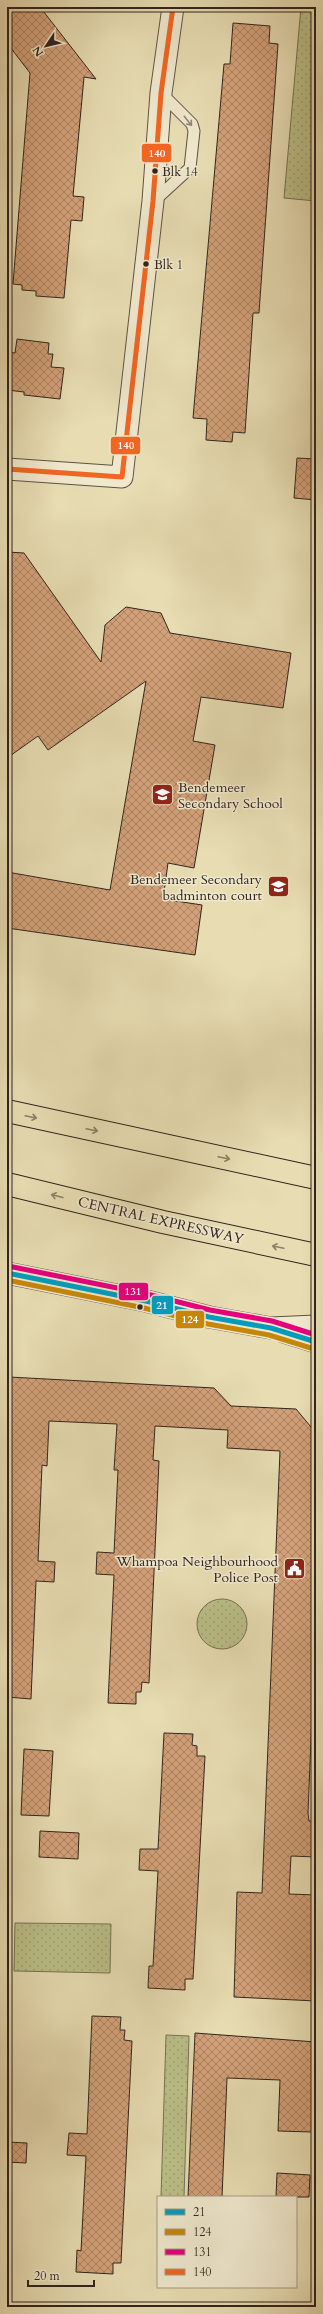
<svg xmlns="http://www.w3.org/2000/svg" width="323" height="2314" viewBox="0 0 323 2314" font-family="Cardo,serif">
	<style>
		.park { fill: url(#park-dots); stroke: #767253 }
		.building { fill: url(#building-cross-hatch); stroke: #31241e }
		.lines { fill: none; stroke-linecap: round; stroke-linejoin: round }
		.service-casing { stroke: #5e5243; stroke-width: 13 }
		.minor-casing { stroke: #5e5243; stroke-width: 23 }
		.motorway-casing { stroke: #31241e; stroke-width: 24 }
		.service { stroke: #efe8cd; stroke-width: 11 }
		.minor { stroke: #efe8cd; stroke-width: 21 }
		.motorway { stroke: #e7dcb2; stroke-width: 22 }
		.bus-1-casing { stroke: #efe8cd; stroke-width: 8 }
		.bus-2-casing { stroke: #efe8cd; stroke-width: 8 }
		.bus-3-casing { stroke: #efe8cd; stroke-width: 8 }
		.bus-4-casing { stroke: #efe8cd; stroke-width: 8 }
		.bus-1 { stroke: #059cbc; stroke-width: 5 }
		.bus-2 { stroke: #c68608; stroke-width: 5 }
		.bus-3 { stroke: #e5007d; stroke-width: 5 }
		.bus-4 { stroke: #f26522; stroke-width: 5 }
		.oneway { stroke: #908676 }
		.oneway2 { stroke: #8c8068 }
		.bus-dot { fill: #31241e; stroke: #efe8cd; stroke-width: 1.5 }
		.labels { text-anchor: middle; stroke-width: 3; stroke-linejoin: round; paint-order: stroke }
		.bus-label { font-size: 13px; fill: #31241e; stroke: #efe8cd; text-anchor: start }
		.poi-label { font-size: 14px; fill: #31241e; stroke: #efe8cd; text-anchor: end }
		.street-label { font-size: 14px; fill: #31241e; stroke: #efe8cd }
		.line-badge { stroke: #efe8cd; stroke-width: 1.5 }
		.badge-label { font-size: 11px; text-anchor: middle; font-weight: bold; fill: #fff }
	</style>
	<defs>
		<pattern id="park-dots" width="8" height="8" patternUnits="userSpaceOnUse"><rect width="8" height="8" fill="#bbbf88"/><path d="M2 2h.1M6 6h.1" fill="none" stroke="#a1a475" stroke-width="1.8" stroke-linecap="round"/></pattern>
		<pattern id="building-cross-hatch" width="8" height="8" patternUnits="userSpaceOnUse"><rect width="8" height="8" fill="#d3a179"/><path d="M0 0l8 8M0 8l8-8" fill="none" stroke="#ac8363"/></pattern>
	</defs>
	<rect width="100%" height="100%" fill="#e7dcb2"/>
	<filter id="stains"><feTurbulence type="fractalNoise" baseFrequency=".005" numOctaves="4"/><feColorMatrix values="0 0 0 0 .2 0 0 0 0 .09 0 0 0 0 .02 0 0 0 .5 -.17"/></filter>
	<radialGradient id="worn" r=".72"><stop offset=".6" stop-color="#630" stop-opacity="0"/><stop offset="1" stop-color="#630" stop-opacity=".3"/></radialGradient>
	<!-- park -->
	<g class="park">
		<path d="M 301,7 L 316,7 L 316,201 L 284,198 Z"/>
		<circle cx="222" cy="1624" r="25"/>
		<path d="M 15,1923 L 111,1924 L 110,1973 L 14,1971 Z"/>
		<path d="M 166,2035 L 189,2036 L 184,2197 L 161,2197 Z"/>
	</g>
	<!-- building -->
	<g class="building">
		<path d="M 7,7 L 40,7 L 96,79 L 84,77 L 73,196 L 84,197 L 82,221 L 71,220 L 64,298 L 36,296 L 36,291 L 22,290 L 22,285 L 13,284 L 30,73 L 7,43 Z"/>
		<path d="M 233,23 L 270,26 L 269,43 L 278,44 L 259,313 L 253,313 L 245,433 L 233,432 L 232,442 L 206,440 L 207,419 L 193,418 L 224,64 L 230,64 Z"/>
		<path d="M 17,339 L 49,343 L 48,354 L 53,354 L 51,367 L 64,368 L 60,399 L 24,395 L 24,392 L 7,390 L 7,352 L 15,353 Z"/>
		<path d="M 297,458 L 316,459 L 316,500 L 294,498 Z"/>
		<path d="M 7,552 L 24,553 L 101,662 L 105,625 L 126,607 L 161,613 L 170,633 L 291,653 L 283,708 L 201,697 L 193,741 L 215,745 L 194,868 L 168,863 L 163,899 L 202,905 L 195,955 L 7,928 L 7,872 L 110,890 L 146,681 L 48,750 L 38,736 L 7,758 Z"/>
		<path d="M 9,1377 L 214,1388 L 231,1406 L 296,1409 L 316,1433 L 316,1617 L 308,1813 L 309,1821 L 316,1822 L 316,1857 L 291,1856 L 289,1894 L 316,1895 L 316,2001 L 234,1997 L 237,1892 L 262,1893 L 280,1451 L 227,1448 L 228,1430 L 155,1426 L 153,1460 L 159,1461 L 149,1683 L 142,1682 L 141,1692 L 136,1692 L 136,1704 L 108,1703 L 114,1575 L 96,1574 L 97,1552 L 114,1553 L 118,1470 L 114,1470 L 117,1424 L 49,1421 L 47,1466 L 42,1465 L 38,1561 L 55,1562 L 54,1582 L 36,1581 L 31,1699 L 7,1697 L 7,1452 L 9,1452 L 11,1419 L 7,1418 Z"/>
		<path d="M 164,1733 L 193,1734 L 192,1745 L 197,1746 L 197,1756 L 205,1756 L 193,1979 L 185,1979 L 185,1990 L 148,1988 L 149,1966 L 153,1966 L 158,1871 L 139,1870 L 140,1849 L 158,1849 Z"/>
		<path d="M 24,1749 L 53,1751 L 49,1816 L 21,1815 Z"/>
		<path d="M 40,1831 L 79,1833 L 78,1859 L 39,1857 Z"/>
		<path d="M 92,2016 L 121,2017 L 120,2030 L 125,2030 L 124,2040 L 132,2041 L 121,2263 L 113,2263 L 113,2274 L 76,2272 L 77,2250 L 81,2251 L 86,2156 L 67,2155 L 69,2133 L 87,2134 Z"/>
		<path d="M 195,2033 L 316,2042 L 312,2132 L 278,2131 L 280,2080 L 227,2078 L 222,2197 L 188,2197 Z"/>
		<path d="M 7,2142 L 27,2143 L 26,2163 L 7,2162 Z"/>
		<path d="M 277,2173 L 310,2175 L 309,2197 L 276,2197 Z"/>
	</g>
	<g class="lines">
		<defs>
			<path id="service" d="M 154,201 L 190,168 L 194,131 L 192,124 L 161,93"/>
			<g id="minor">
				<path d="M 7,469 L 122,477 L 153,201 L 161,93 L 173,7"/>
				<path d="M 7,1273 L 146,1301 L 209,1317 L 271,1328 L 316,1326"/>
				<path d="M 284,1332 L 316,1342"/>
			</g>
			<g id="motorway">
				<path d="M 7,1111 L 316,1178"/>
				<path d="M 7,1184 L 163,1222 L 316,1255"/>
			</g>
		</defs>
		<!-- service casing -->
		<use href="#service" class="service-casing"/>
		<!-- minor casing -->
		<use href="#minor" class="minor-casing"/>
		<!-- motorway casing -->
		<use href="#motorway" class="motorway-casing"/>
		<!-- service -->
		<use href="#service" class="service"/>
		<!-- minor -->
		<use href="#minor" class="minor"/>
		<!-- motorway -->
		<use href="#motorway" class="motorway"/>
		<defs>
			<path id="bus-1" d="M 7,1273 L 146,1301 L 209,1317 L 271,1328 L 316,1342"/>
			<path id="bus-2" d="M 7,1280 L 144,1308 L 208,1324 L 269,1335 L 314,1349"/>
			<path id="bus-3" d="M 8,1266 L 147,1294 L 210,1310 L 272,1321 L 316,1335"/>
			<path id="bus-4" d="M 7,469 L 122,477 L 153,201 L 161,93 L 173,7"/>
		</defs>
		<!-- bus-1 casing -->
		<use href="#bus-1" class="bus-1-casing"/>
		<!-- bus-2 casing -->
		<use href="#bus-2" class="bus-2-casing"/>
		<!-- bus-3 casing -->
		<use href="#bus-3" class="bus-3-casing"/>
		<!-- bus-4 casing -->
		<use href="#bus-4" class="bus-4-casing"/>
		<!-- bus-1 -->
		<use href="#bus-1" class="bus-1"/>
		<!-- bus-2 -->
		<use href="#bus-2" class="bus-2"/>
		<!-- bus-3 -->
		<use href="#bus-3" class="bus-3"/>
		<!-- bus-4 -->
		<use href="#bus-4" class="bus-4"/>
	</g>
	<!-- one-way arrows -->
	<defs><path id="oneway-shaft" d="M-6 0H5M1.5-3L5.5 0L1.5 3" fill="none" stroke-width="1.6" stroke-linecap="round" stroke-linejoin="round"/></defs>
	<use class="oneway" href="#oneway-shaft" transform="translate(188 121) rotate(51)"/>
	<g class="oneway2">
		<use href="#oneway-shaft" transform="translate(31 1117) rotate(12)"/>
		<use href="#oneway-shaft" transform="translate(92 1130) rotate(12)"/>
		<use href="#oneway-shaft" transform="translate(224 1158) rotate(12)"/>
		<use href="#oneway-shaft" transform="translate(57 1196) rotate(-166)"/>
		<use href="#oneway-shaft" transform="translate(278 1247) rotate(-168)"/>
	</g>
	<!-- icons -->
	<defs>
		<symbol id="school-square" viewBox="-11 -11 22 22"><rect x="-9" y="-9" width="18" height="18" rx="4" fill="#8f2418" stroke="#efe8cd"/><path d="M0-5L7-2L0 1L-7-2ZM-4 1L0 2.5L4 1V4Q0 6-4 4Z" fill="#fff"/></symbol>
		<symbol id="civic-square" viewBox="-11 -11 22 22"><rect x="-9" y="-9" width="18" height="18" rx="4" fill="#8f2418" stroke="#efe8cd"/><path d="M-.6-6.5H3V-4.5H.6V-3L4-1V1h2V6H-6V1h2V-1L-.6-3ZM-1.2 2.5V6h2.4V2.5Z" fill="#fff"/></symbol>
	</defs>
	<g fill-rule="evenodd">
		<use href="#school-square" x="150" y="782" width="25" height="25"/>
		<use href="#school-square" x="266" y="874" width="25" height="25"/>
		<use href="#civic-square" x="282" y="1556" width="25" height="25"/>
	</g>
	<!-- markers -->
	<g class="bus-dot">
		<circle cx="155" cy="171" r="3.5"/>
		<circle cx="146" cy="264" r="3.5"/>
		<circle cx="140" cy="1307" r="3.5"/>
	</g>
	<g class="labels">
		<!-- bus labels -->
		<g class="bus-label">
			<text x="162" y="176">Blk 14</text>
			<text x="154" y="269">Blk 1</text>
		</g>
		<!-- poi labels -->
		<g class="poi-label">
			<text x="178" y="792" text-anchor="start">Bendemeer<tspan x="178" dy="16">Secondary School</tspan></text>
			<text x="262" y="884">Bendemeer Secondary<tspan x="262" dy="16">badminton court</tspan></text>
			<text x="278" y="1566">Whampoa Neighbourhood<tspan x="278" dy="16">Police Post</tspan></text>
		</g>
		<!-- street labels -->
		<g class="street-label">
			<text transform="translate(161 1220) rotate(13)" y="5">CENTRAL EXPRESSWAY</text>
		</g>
	</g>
	<g class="line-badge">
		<rect x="141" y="143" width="31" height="20" rx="4" fill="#f26522"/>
		<rect x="110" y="436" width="31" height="19" rx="4" fill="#f26522"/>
		<rect x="118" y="1282" width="31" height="19" rx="4" fill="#e5007d"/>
		<rect x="151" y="1295" width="23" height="20" rx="4" fill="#059cbc"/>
		<rect x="175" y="1310" width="30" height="19" rx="4" fill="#c68608"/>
	</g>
	<g class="badge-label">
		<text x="157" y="157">140</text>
		<text x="126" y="449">140</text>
		<text x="133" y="1295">131</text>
		<text x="162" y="1309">21</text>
		<text x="190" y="1323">124</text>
	</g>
	<!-- margin -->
	<rect width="323" height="2314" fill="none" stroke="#e7dcb2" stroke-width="24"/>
	<rect x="8" y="8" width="307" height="2298" fill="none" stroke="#31241e" stroke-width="2"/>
	<rect x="12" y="12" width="299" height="2290" fill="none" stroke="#31241e"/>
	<!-- legend -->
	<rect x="157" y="2196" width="140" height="92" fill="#efe8cd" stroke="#a39a87"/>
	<rect x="165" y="2209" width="20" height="6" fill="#059cbc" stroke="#a39a87"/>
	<text x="193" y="2216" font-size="12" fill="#31241e">21</text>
	<rect x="165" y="2229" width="20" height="6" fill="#c68608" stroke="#a39a87"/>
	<text x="193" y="2236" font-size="12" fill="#31241e">124</text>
	<rect x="165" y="2249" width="20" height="6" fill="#e5007d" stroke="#a39a87"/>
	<text x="193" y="2256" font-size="12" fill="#31241e">131</text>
	<rect x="165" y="2269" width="20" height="6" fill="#f26522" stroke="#a39a87"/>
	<text x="193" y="2276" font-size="12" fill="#31241e">140</text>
	<!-- north arrow -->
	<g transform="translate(46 46) rotate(235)" stroke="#efe8cd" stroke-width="3" paint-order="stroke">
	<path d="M0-3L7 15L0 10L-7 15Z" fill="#31241e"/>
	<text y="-6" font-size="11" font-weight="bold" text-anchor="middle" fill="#31241e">N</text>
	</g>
	<!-- scale -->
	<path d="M28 2280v6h66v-6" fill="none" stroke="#31241e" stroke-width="2"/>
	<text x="34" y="2280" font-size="12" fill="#31241e" stroke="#efe8cd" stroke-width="3" paint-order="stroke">20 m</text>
	<rect width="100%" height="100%" filter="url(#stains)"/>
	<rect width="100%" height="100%" fill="url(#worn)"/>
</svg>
